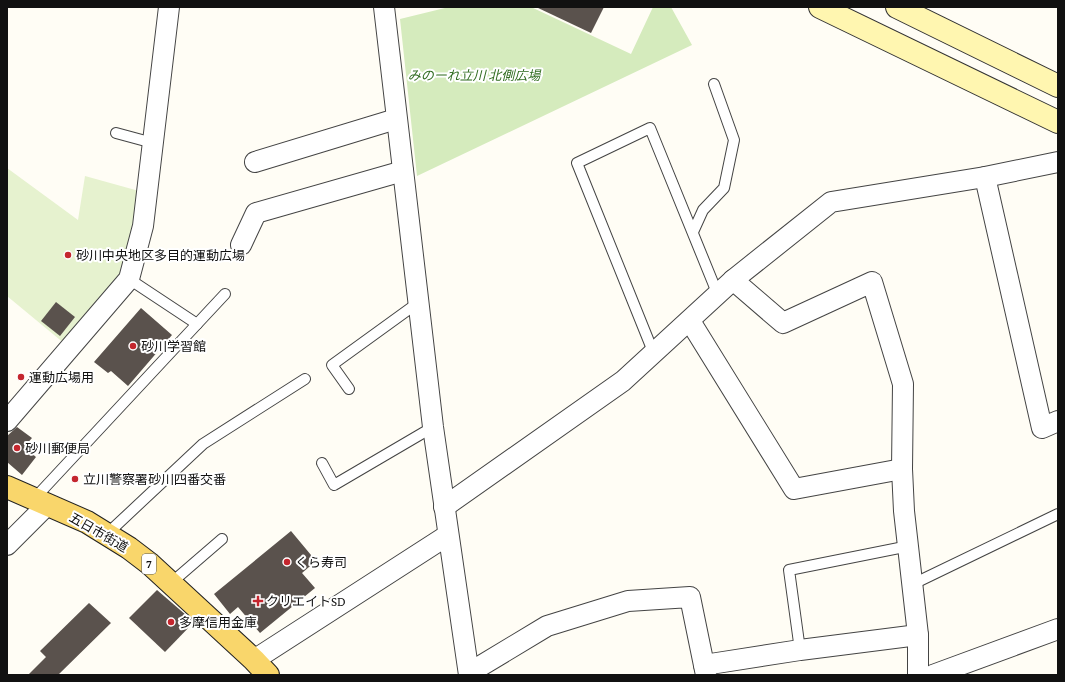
<svg xmlns="http://www.w3.org/2000/svg" width="1065" height="682" viewBox="0 0 1065 682" font-family="'Crimson Pro','Noto Sans JP',serif">
	<style>
		.green { fill: #d5ebbd }
		.pitch { fill: #e6f2cf }
		.building { fill: #5a524d }
		.lines { fill: none; stroke-linecap: round; stroke-linejoin: round }
		.lane-casing { stroke: #444; stroke-width: 12 }
		.street-casing { stroke: #444; stroke-width: 22 }
		.secondary-casing { stroke: #333; stroke-width: 24 }
		.primary-casing { stroke: #222; stroke-width: 24 }
		.lane { stroke: #fff; stroke-width: 10 }
		.street { stroke: #fff; stroke-width: 20 }
		.secondary { stroke: #fff6b0; stroke-width: 22 }
		.primary { stroke: #f9d66b; stroke-width: 22 }
		.poi-dot { fill: #c4262e; stroke: #fff; stroke-width: 1.5 }
		.labels { text-anchor: middle; stroke-width: 4; stroke-linejoin: round; paint-order: stroke }
		.shield { fill: #fff; stroke: #585858; stroke-width: 1 }
		.shield-label { font-size: 12px; font-weight: bold; fill: #111 }
		.park-label { font-size: 13px; font-style: italic; fill: #2f6b1f; stroke: #fff }
		.poi-label { font-size: 13px; fill: #111; stroke: #fff; text-anchor: start }
		.street-label { font-size: 13px; fill: #111; stroke: #fff }
	</style>
	<rect width="100%" height="100%" fill="#fffdf5"/>
	<!-- green -->
	<path class="green" d="M 449,7 L 531,7 L 631,54 L 653,7 L 671,7 L 692,45 L 417,176 L 400,19 Z"/>
	<!-- pitch -->
	<path class="pitch" d="M 7,168 L 78,220 L 85,176 L 139,191 L 135,233 L 122,278 L 65,344 L 7,296 Z"/>
	<!-- building -->
	<g class="building">
		<path d="M 536,7 L 604,7 L 591,33 Z"/>
		<path d="M 56,302 L 75,317 L 60,336 L 41,321 Z"/>
		<path d="M 141,308 L 172,335 L 128,386 L 111,371 L 108,373 L 94,362 Z"/>
		<path d="M 17,427 L 32,438 L 24,447 L 36,457 L 22,475 L 7,462 L 7,436 Z"/>
		<path d="M 291,531 L 316,561 L 302,573 L 315,588 L 260,633 L 238,607 L 230,614 L 214,594 Z"/>
		<path d="M 157,590 L 194,622 L 165,652 L 129,618 Z"/>
		<path d="M 89,603 L 111,623 L 58,675 L 28,675 L 46,657 L 40,651 Z"/>
	</g>
	<g class="lines">
		<defs>
			<g id="lane">
				<path d="M 116,133 L 153,143"/>
				<path d="M 693,232 L 703,210 L 724,188 L 734,140 L 714,84"/>
				<path d="M 197,324 L 225,294"/>
				<path d="M 654,354 L 577,163 L 650,128 L 718,295"/>
				<path d="M 349,389 L 332,365 L 419,302"/>
				<path d="M 322,463 L 334,485 L 433,427"/>
				<path d="M 34,499 L 197,324 L 129,279"/>
				<path d="M 107,534 L 203,444 L 305,379"/>
				<path d="M 171,583 L 222,539"/>
				<path d="M 913,584 L 1058,514"/>
				<path d="M 800,650 L 789,570 L 909,546"/>
			</g>
			<g id="street">
				<path d="M 384,7 L 433,427 L 469,675"/>
				<path d="M 255,162 L 396,119"/>
				<path d="M 985,177 L 1042,428 L 1058,421"/>
				<path d="M 241,245 L 256,213 L 403,171"/>
				<path d="M 733,280 L 783,323 L 872,282 L 903,384 L 902,469 L 904,511 L 918,635 L 918,675"/>
				<path d="M 690,321 L 794,489 L 902,469"/>
				<path d="M 7,421 L 129,279 L 143,226 L 169,7"/>
				<path d="M 444,507 L 623,381 L 733,280 L 831,202 L 985,177 L 1058,162"/>
				<path d="M 7,545 L 47,505"/>
				<path d="M 254,660 L 448,535"/>
				<path d="M 704,665 L 800,650 L 918,635"/>
				<path d="M 469,673 L 547,626 L 628,601 L 690,597 L 706,675"/>
				<path d="M 933,675 L 1058,629"/>
			</g>
			<g id="secondary">
				<path d="M 820,7 L 1058,122"/>
				<path d="M 897,7 L 1058,86"/>
			</g>
			<path id="primary" d="M 7,487 L 87,522 L 129,548 L 150,564 L 254,660 L 268,675"/>
		</defs>
		<!-- lane casing -->
		<use href="#lane" class="lane-casing"/>
		<!-- street casing -->
		<use href="#street" class="street-casing"/>
		<!-- secondary casing -->
		<use href="#secondary" class="secondary-casing"/>
		<!-- primary casing -->
		<use href="#primary" class="primary-casing"/>
		<!-- lane -->
		<use href="#lane" class="lane"/>
		<!-- street -->
		<use href="#street" class="street"/>
		<!-- secondary -->
		<use href="#secondary" class="secondary"/>
		<!-- primary -->
		<use href="#primary" class="primary"/>
	</g>
	<!-- markers -->
	<g class="poi-dot">
		<circle cx="68" cy="255" r="4"/>
		<circle cx="133" cy="346" r="4"/>
		<circle cx="21" cy="377" r="4"/>
		<circle cx="17" cy="448" r="4"/>
		<circle cx="75" cy="479" r="4"/>
		<circle cx="287" cy="562" r="4"/>
		<path d="M256 595h4v4h4v4h-4v4h-4v-4h-4v-4h4z"/>
		<circle cx="171" cy="622" r="4"/>
	</g>
	<g class="labels">
		<!-- shield labels -->
		<rect class="shield" x="142" y="554" width="14" height="20" rx="3"/>
		<g class="shield-label">
			<text x="149" y="568">7</text>
		</g>
		<!-- park labels -->
		<g class="park-label">
			<text x="474" y="80">みのーれ立川 北側広場</text>
		</g>
		<!-- poi labels -->
		<g class="poi-label">
			<text x="76" y="260">砂川中央地区多目的運動広場</text>
			<text x="141" y="351">砂川学習館</text>
			<text x="29" y="382">運動広場用</text>
			<text x="25" y="453">砂川郵便局</text>
			<text x="83" y="484">立川警察署砂川四番交番</text>
			<text x="295" y="567">くら寿司</text>
			<text x="266" y="606">クリエイトSD</text>
			<text x="179" y="627">多摩信用金庫</text>
		</g>
		<!-- street labels -->
		<g class="street-label">
			<text transform="translate(99 532) rotate(30)" y="5">五日市街道</text>
		</g>
	</g>
	<!-- border -->
	<rect width="1065" height="682" fill="none" stroke="#111111" stroke-width="16"/>
</svg>
